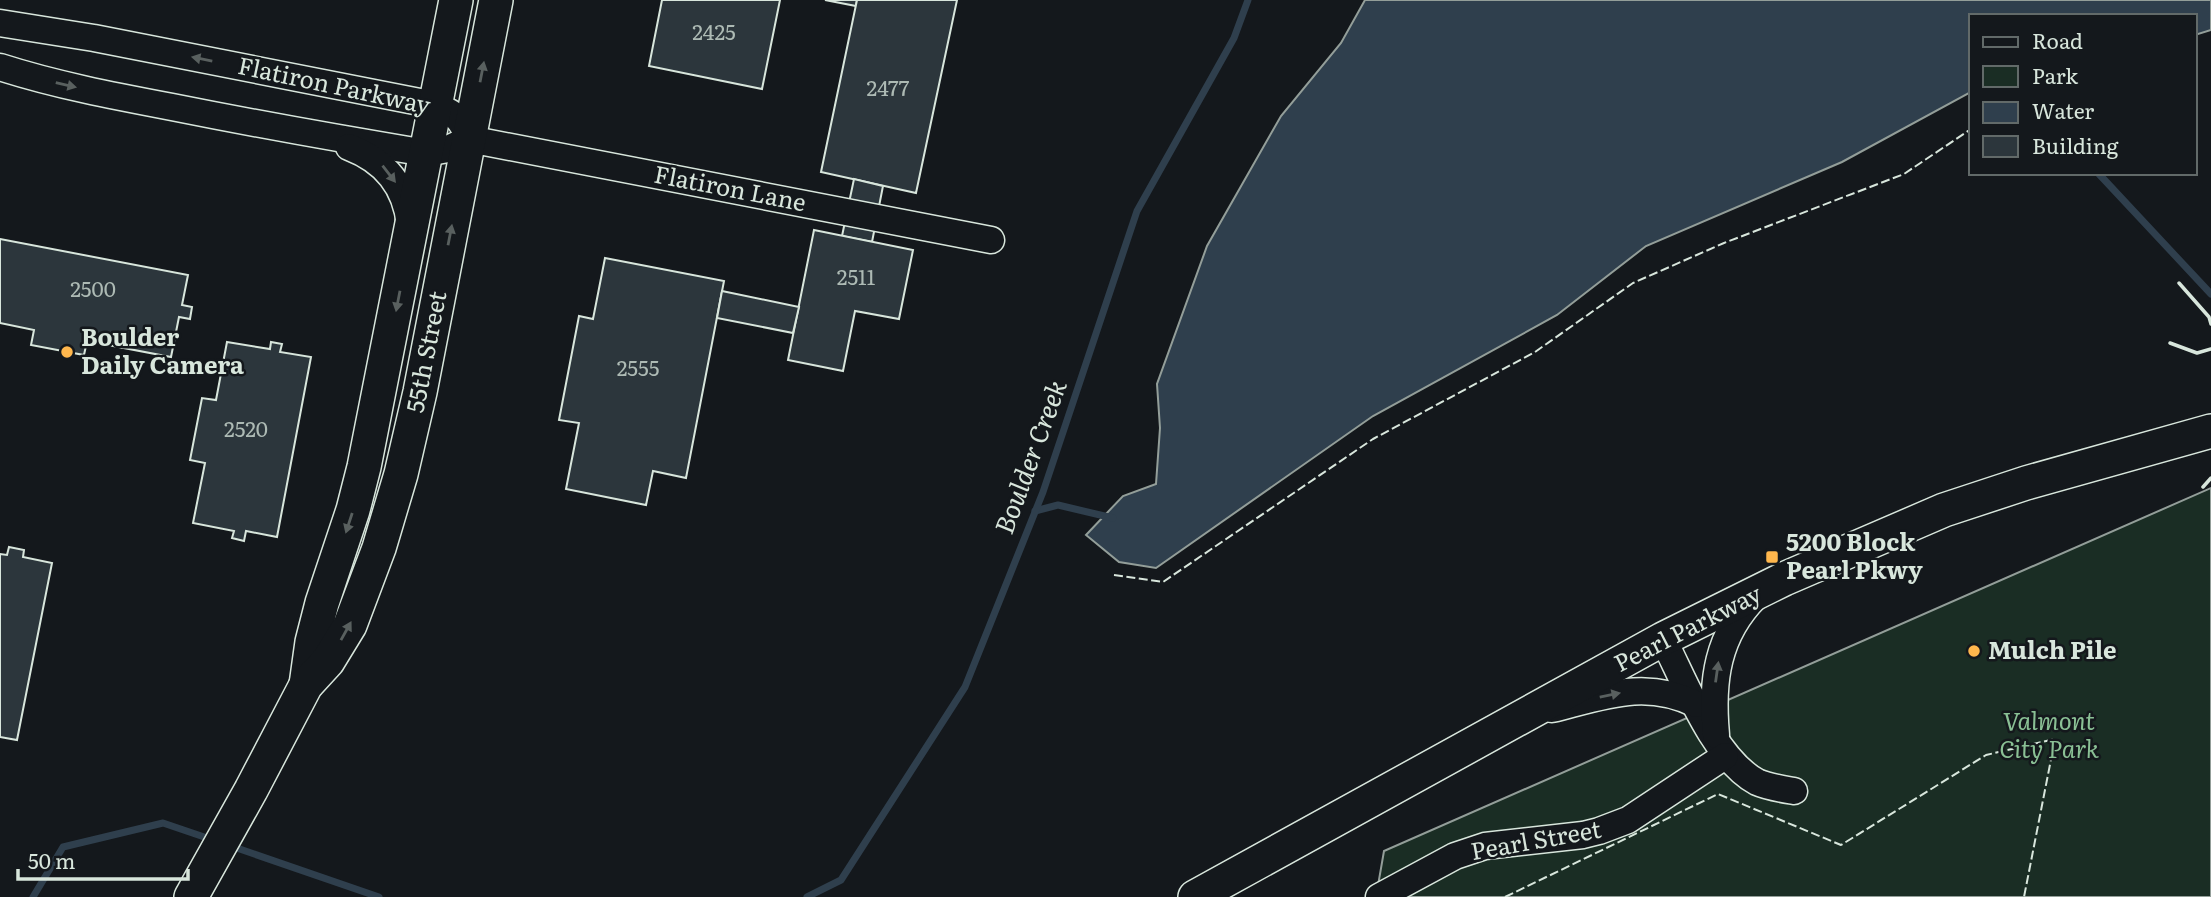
<svg xmlns="http://www.w3.org/2000/svg" width="2211" height="897" viewBox="0 0 2211 897" font-family="Literata,serif">
	<style>
		.green { fill: #1a2d24; stroke: #939e99; stroke-width: 2 }
		.water { fill: #2f3f4d; stroke: #939e99; stroke-width: 2 }
		.lines { fill: none; stroke-linecap: round; stroke-linejoin: round }
		.stream { stroke: #2f3f4d; stroke-width: 7 }
		.building { fill: #2c363c; stroke: #d8e6dc; stroke-width: 2 }
		.minor-casing { stroke: #d8e6dc; stroke-width: 29 }
		.major-casing { stroke: #d8e6dc; stroke-width: 36 }
		.minor { stroke: #14181c; stroke-width: 26 }
		.major { stroke: #14181c; stroke-width: 33 }
		.fence { stroke: #d8e6dc; stroke-width: 2; stroke-dasharray: 9 3.5; stroke-linecap: butt }
		.wall { stroke: #d8e6dc; stroke-width: 3.5 }
		.oneway { fill: #59605f }
		.poi-dot { fill: #ffb74d; stroke: #14181c; stroke-width: 2.5 }
		.labels { text-anchor: middle; stroke-width: 5; stroke-linejoin: round; paint-order: stroke }
		.number-label { font-size: 21px; fill: #adbab4 }
		.street-label { font-size: 24px; fill: #d8e6dc; stroke: #14181c }
		.poi-label { font-size: 24px; font-weight: bold; fill: #d8e6dc; stroke: #14181c; text-anchor: start }
		.park-label { font-size: 24px; font-style: italic; fill: #8ac095; stroke: #14181c }
		.water-label { font-size: 26px; font-style: italic; fill: #d8e6dc; stroke: #14181c }
	</style>
	<rect width="100%" height="100%" fill="#14181c"/>
	<!-- green -->
	<path class="green" d="M 2211,488 L 2211,897 L 1376,897 L 1384,851 Z"/>
	<!-- water -->
	<path class="water" d="M 1365,0 L 2211,0 L 2211,30 L 2195,35 L 2195,16 L 1971,16 L 1971,92 L 1842,162 L 1646,246 L 1557,315 L 1373,416 L 1156,568 L 1119,562 L 1086,535 L 1123,496 L 1156,484 L 1160,428 L 1157,384 L 1207,246 L 1281,116 L 1341,43 Z"/>
	<g class="lines">
		<!-- stream -->
		<g class="stream">
			<path d="M 2098,173 L 2211,294"/>
			<path d="M 1035,511 L 1058,505 L 1113,518"/>
			<path d="M 231,846 L 379,897"/>
			<path d="M 33,897 L 63,847 L 163,823 L 213,840"/>
			<path d="M 807,897 L 841,880 L 965,687 L 1043,492 L 1137,211 L 1234,38 L 1248,0"/>
		</g>
	</g>
	<!-- building -->
	<g class="building">
		<path d="M 662,0 L 780,0 L 762,89 L 649,66 Z"/>
		<path d="M 825,0 L 857,0 L 856,6 Z"/>
		<path d="M 857,0 L 957,0 L 916,193 L 821,172 Z"/>
		<path d="M 854,179 L 883,186 L 872,242 L 842,236 Z"/>
		<path d="M 814,230 L 913,250 L 899,319 L 855,311 L 843,371 L 788,360 Z"/>
		<path d="M 0,239 L 188,275 L 182,305 L 192,307 L 190,319 L 179,317 L 171,357 L 87,341 L 84,355 L 31,345 L 34,330 L 0,323 Z"/>
		<path d="M 605,258 L 724,281 L 686,478 L 653,471 L 646,505 L 566,489 L 579,423 L 559,420 L 579,316 L 593,319 Z"/>
		<path d="M 722,291 L 799,307 L 793,333 L 717,318 Z"/>
		<path d="M 227,342 L 270,349 L 271,342 L 282,344 L 280,352 L 311,357 L 277,537 L 246,531 L 244,541 L 232,538 L 234,531 L 193,523 L 205,463 L 190,460 L 202,398 L 216,400 Z"/>
		<path d="M 9,547 L 24,550 L 23,557 L 52,563 L 17,740 L 0,737 L 0,554 L 7,555 Z"/>
	</g>
	<g class="lines">
		<defs>
			<g id="minor">
				<path d="M 0,23 L 94,38 L 435,105 C 455,114 461,117 469,139"/>
				<path d="M 0,67 C 56,85 114,96 172,107 C 257,124 341,139 426,153 L 448,149 L 469,139"/>
				<path d="M 469,139 L 991,240"/>
				<path d="M 349,147 C 385,161 406,186 410,225"/>
				<path d="M 1663,639 C 1685,682 1714,759 1757,782 C 1768,787 1782,789 1794,791"/>
				<path d="M 1552,709 C 1604,696 1645,679 1696,704"/>
				<path d="M 1716,735 C 1711,681 1717,635 1756,596"/>
				<path d="M 1379,897 L 1455,856 L 1485,846 L 1583,835 L 1599,831 L 1628,820 L 1725,756"/>
			</g>
			<g id="major">
				<path d="M 306,685 L 312,642 L 322,603 L 353,510 L 364,467 L 456,0"/>
				<path d="M 191,897 L 251,790 L 306,685 L 328,661 L 350,625 L 379,548 L 401,474 L 420,392 L 496,0"/>
				<path d="M 1195,897 L 1663,639 L 1784,579 L 1944,510 L 2026,483 L 2211,431"/>
			</g>
		</defs>
		<!-- minor casing -->
		<use href="#minor" class="minor-casing"/>
		<!-- major casing -->
		<use href="#major" class="major-casing"/>
		<!-- minor -->
		<use href="#minor" class="minor"/>
		<!-- major -->
		<use href="#major" class="major"/>
		<!-- fence -->
		<g class="fence">
			<path d="M 1114,575 L 1163,582 L 1373,439 L 1535,352 L 1633,283 L 1724,243 L 1904,174 L 1971,129"/>
			<path d="M 1505,897 L 1718,794 L 1841,845 L 1986,755 L 2055,739 L 2024,897"/>
		</g>
		<!-- wall -->
		<g class="wall">
			<path d="M 2179,283 L 2209,317 L 2211,324"/>
			<path d="M 2170,343 L 2197,353 L 2211,349"/>
			<path d="M 2203,487 L 2211,478"/>
		</g>
	</g>
	<!-- one-way arrows -->
	<defs><path id="oneway-solid" d="M-6-.8H1V-3.2L6.5 0L1 3.2V.8H-6Z" transform="scale(1.75)"/></defs>
	<g class="oneway">
		<use href="#oneway-solid" transform="translate(202 59) rotate(-169)"/>
		<use href="#oneway-solid" transform="translate(482 72) rotate(-79)"/>
		<use href="#oneway-solid" transform="translate(66 85) rotate(13)"/>
		<use href="#oneway-solid" transform="translate(389 174) rotate(52)"/>
		<use href="#oneway-solid" transform="translate(450 235) rotate(-79)"/>
		<use href="#oneway-solid" transform="translate(398 301) rotate(101)"/>
		<use href="#oneway-solid" transform="translate(349 523) rotate(108)"/>
		<use href="#oneway-solid" transform="translate(346 631) rotate(-61)"/>
		<use href="#oneway-solid" transform="translate(1717 672) rotate(-82)"/>
		<use href="#oneway-solid" transform="translate(1610 695) rotate(-12)"/>
	</g>
	<!-- markers -->
	<g class="poi-dot">
		<circle cx="67" cy="352" r="7"/>
		<rect x="1765" y="550" width="14" height="14" rx="3.5"/>
		<circle cx="1974" cy="651" r="7"/>
	</g>
	<g class="labels">
		<!-- number labels -->
		<g class="number-label">
			<text x="714" y="40">2425</text>
			<text x="888" y="96">2477</text>
			<text x="856" y="285">2511</text>
			<text x="93" y="297">2500</text>
			<text x="638" y="376">2555</text>
			<text x="246" y="437">2520</text>
		</g>
		<!-- street labels -->
		<g class="street-label">
			<text transform="translate(334 86) rotate(12)" y="8">Flatiron Parkway</text>
			<text transform="translate(730 189) rotate(11)" y="8">Flatiron Lane</text>
			<text transform="translate(427 352) rotate(-79)" y="8">55th Street</text>
			<text transform="translate(1688 629) rotate(-27)" y="8">Pearl Parkway</text>
			<text transform="translate(1536 841) rotate(-10)" y="8">Pearl Street</text>
		</g>
		<!-- poi labels -->
		<g class="poi-label">
			<text x="81" y="346">Boulder<tspan x="81" dy="28">Daily Camera</tspan></text>
			<text x="1786" y="551">5200 Block<tspan x="1786" dy="28">Pearl Pkwy</tspan></text>
			<text x="1988" y="659">Mulch Pile</text>
		</g>
		<!-- park labels -->
		<g class="park-label">
			<text x="2049" y="730">Valmont<tspan x="2049" dy="28">City Park</tspan></text>
		</g>
		<!-- water labels -->
		<g class="water-label">
			<text transform="translate(1031 457) rotate(-70)" y="9">Boulder Creek</text>
		</g>
	</g>
	<!-- legend -->
	<rect x="1969" y="14" width="228" height="161" fill="#14181c" stroke="#626a69" stroke-width="2"/>
	<rect x="1983" y="37" width="35" height="10" fill="#14181c" stroke="#626a69" stroke-width="2"/>
	<text x="2032" y="49" font-size="21" fill="#d8e6dc">Road</text>
	<rect x="1983" y="66" width="35" height="21" fill="#1a2d24" stroke="#626a69" stroke-width="2"/>
	<text x="2032" y="84" font-size="21" fill="#d8e6dc">Park</text>
	<rect x="1983" y="102" width="35" height="21" fill="#2f3f4d" stroke="#626a69" stroke-width="2"/>
	<text x="2032" y="119" font-size="21" fill="#d8e6dc">Water</text>
	<rect x="1983" y="136" width="35" height="21" fill="#2c363c" stroke="#626a69" stroke-width="2"/>
	<text x="2032" y="154" font-size="21" fill="#d8e6dc">Building</text>
	<!-- scale -->
	<path d="M18 869v10h170v-10" fill="none" stroke="#d8e6dc" stroke-width="3.5"/>
	<text x="28" y="869" font-size="21" fill="#d8e6dc" stroke="#14181c" stroke-width="5" paint-order="stroke">50 m</text>
</svg>
